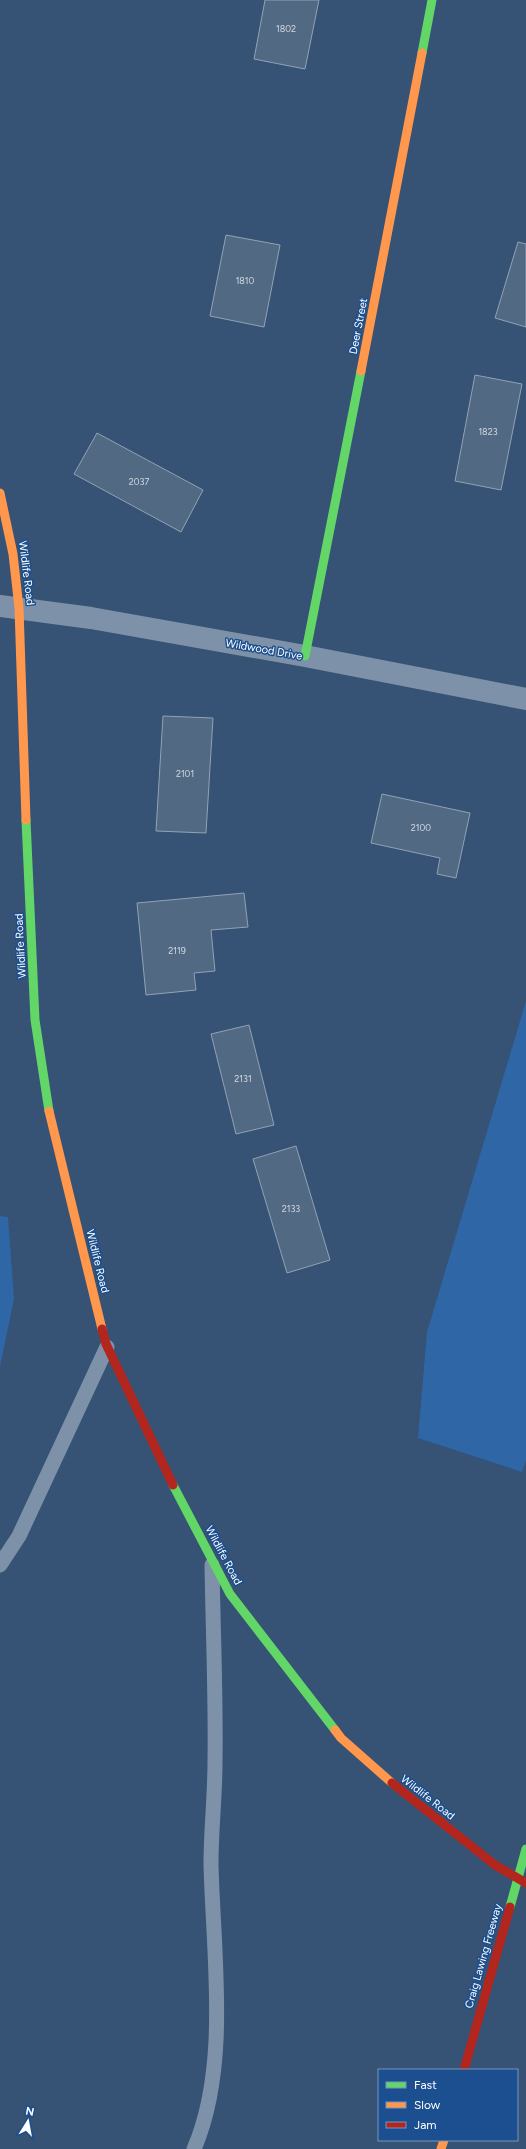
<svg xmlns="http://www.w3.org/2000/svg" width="526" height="2149" viewBox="0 0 526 2149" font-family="Figtree,sans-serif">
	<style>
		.green { fill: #2f66a5 }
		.building { fill: #526984; stroke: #92a2b6 }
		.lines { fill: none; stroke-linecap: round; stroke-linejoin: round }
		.lane { stroke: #7d92a8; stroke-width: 15 }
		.street { stroke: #7d92a8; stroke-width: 22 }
		.fast { stroke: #63d668; stroke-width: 9 }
		.slow { stroke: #ff974d; stroke-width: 9 }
		.jam { stroke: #b3261e; stroke-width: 9 }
		.jam-bridge { stroke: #b3261e; stroke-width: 9 }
		.labels { text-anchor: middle; stroke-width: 3; stroke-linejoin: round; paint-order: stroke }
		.number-label { font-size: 9px; fill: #d4dae0 }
		.street-label { font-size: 11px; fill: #fff; stroke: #1b4f8f }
	</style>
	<rect width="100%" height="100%" fill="#365274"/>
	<!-- green -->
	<g class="green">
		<path d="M 526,1001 L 526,1460 L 522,1472 L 418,1438 L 427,1332 Z"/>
		<path d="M 0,1216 L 8,1217 L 14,1299 L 0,1367 Z"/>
	</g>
	<!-- building -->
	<g class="building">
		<path d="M 265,0 L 319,0 L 305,69 L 254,59 Z"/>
		<path d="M 226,235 L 280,245 L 264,327 L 210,316 Z"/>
		<path d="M 518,242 L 526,244 L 526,327 L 495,318 Z"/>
		<path d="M 475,375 L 522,384 L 501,490 L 455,481 Z"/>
		<path d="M 97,433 L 203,490 L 181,532 L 74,474 Z"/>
		<path d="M 163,716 L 213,718 L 206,833 L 156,831 Z"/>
		<path d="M 382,794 L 470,813 L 456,878 L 437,874 L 440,858 L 371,843 Z"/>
		<path d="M 244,893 L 248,927 L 211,930 L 215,971 L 194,973 L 196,990 L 146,995 L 137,903 Z"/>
		<path d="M 249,1025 L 274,1125 L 236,1134 L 211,1034 Z"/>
		<path d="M 296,1146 L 330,1260 L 287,1273 L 253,1159 Z"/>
	</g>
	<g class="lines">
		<!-- lane -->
		<g class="lane">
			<path d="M 0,1565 L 19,1536 L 107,1347"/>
			<path d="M 194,2149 C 230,2066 213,1953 211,1864 C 211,1830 215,1796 215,1762 C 216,1696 213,1631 212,1565"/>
		</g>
		<!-- street -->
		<path class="street" d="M 0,606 L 91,618 L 305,656 L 526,699"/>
		<!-- fast -->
		<g class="fast">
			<path d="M 422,53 L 432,0"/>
			<path d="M 305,656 L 361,371"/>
			<path d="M 26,820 L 35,1020 L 49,1111"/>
			<path d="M 173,1485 L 230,1594 L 335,1730"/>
			<path d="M 510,1907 L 526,1849"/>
		</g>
		<!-- slow -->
		<g class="slow">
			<path d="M 361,371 L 422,53"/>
			<path d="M 0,493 L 13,554 L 19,608 L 26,820"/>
			<path d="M 49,1111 L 102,1329"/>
			<path d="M 335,1730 L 341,1738 L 392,1783"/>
			<path d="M 441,2149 L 444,2140"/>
		</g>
		<!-- jam -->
		<g class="jam">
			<path d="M 102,1329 L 106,1344 L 173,1485"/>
			<path d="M 464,2070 L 510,1907"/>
		</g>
		<!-- jam-bridge -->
		<path class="jam-bridge" d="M 392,1783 L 495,1865 L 526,1883"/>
	</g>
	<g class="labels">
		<!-- number labels -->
		<g class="number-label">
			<text x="286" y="32">1802</text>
			<text x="245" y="284">1810</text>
			<text x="488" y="435">1823</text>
			<text x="139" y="485">2037</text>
			<text x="185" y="777">2101</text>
			<text x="421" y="831">2100</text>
			<text x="177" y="954">2119</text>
			<text x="243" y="1082">2131</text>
			<text x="291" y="1212">2133</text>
		</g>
		<!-- street labels -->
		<g class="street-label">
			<text transform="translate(358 326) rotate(-79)" y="4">Deer Street</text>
			<text transform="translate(27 573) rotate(83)" y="4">Wildlife Road</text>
			<text transform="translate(264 649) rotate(10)" y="4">Wildwood Drive</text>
			<text transform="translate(20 946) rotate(-93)" y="4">Wildlife Road</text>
			<text transform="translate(98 1261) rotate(76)" y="4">Wildlife Road</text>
			<text transform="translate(224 1555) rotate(62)" y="4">Wildlife Road</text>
			<text transform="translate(428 1797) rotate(38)" y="4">Wildlife Road</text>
			<text transform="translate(483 1956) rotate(-74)" y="4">Craig Lawing Freeway</text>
		</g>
	</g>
	<!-- legend -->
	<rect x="378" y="2069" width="140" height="72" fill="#1b4f8f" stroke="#7695bc"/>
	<rect x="386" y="2082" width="20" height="6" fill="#63d668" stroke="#7695bc"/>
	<text x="414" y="2089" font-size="12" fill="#ffffff">Fast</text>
	<rect x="386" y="2102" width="20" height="6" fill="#ff974d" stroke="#7695bc"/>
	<text x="414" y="2109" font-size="12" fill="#ffffff">Slow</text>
	<rect x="386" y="2122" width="20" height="6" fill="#b3261e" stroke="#7695bc"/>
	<text x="414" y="2129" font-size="12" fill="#ffffff">Jam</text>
	<!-- north arrow -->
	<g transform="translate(28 2121) rotate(11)" stroke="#1b4f8f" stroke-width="3" paint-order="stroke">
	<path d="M0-3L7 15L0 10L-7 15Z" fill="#ffffff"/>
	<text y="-6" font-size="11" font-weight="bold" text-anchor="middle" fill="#ffffff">N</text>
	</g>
</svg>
